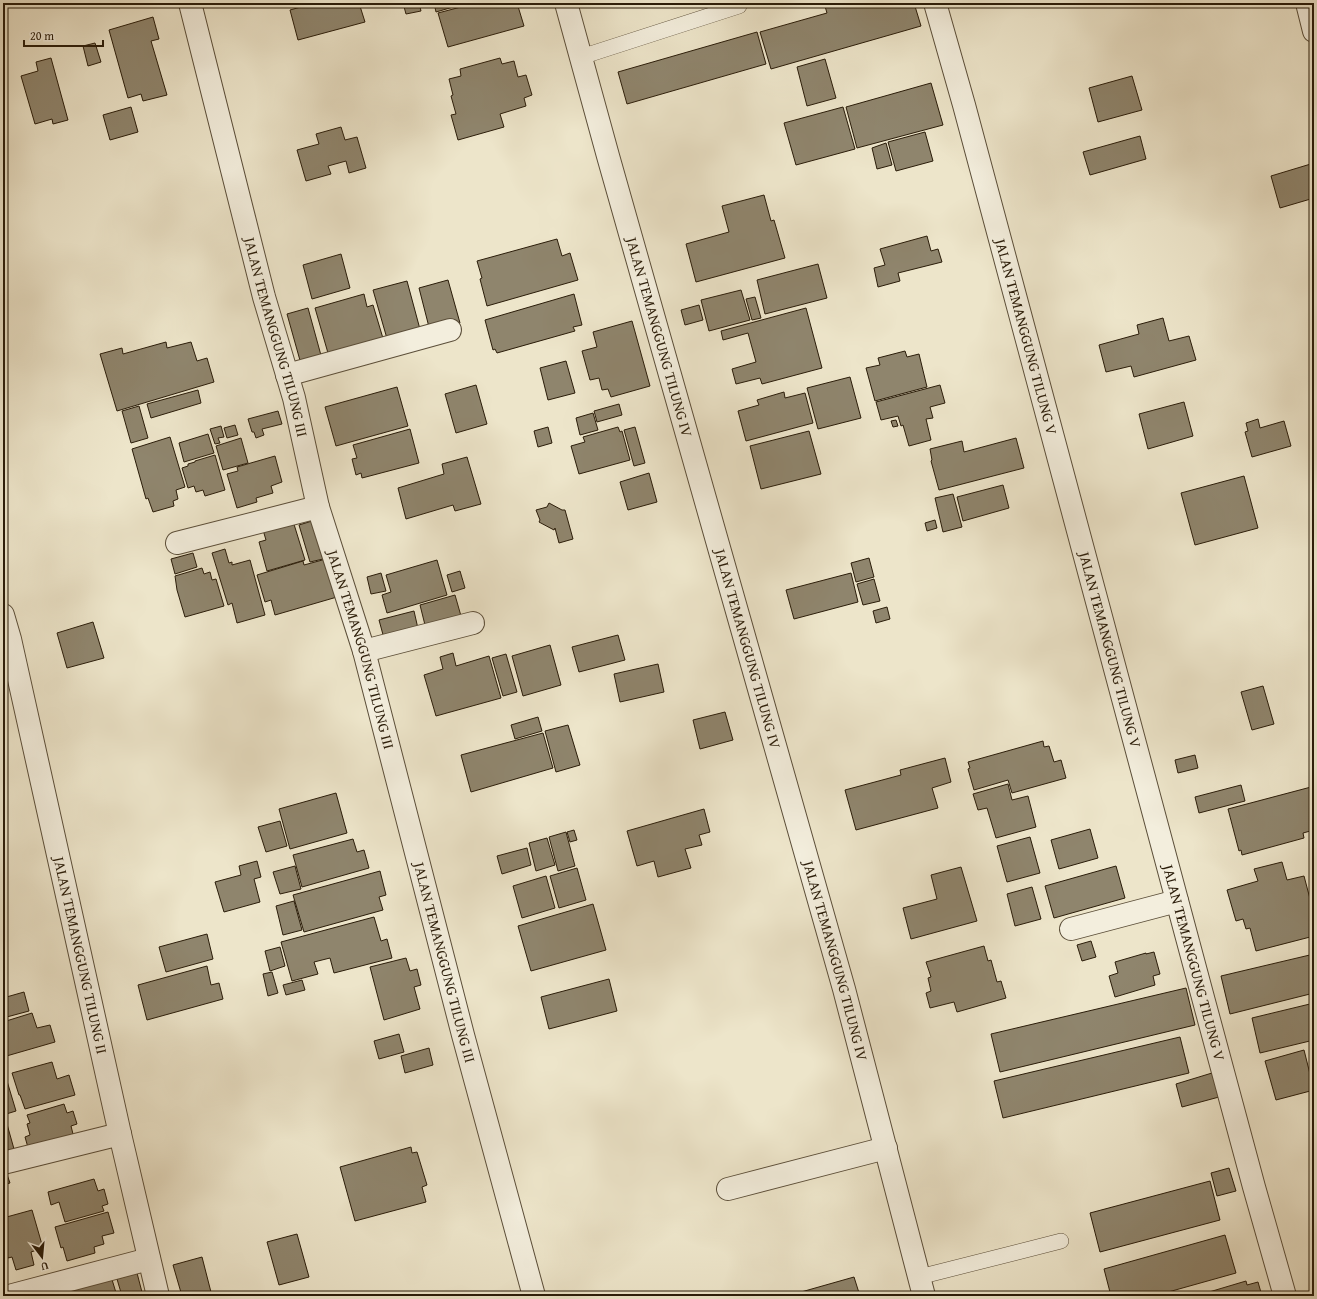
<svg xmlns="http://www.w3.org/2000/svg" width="1317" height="1299" viewBox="0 0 1317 1299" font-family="'Gentium Book Plus',serif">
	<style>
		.building { fill: #8f856d; stroke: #2a1c09 }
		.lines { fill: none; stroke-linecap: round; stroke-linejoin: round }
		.lane-casing { stroke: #5b4e39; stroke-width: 16 }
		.street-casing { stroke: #5b4e39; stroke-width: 24 }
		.lane { stroke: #f3eedd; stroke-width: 15 }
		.street { stroke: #f3eedd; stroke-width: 22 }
		.labels { text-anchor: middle; stroke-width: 3.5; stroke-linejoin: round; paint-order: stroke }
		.street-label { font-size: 15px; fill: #2a1c09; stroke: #f3eedd }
	</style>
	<rect width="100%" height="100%" fill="#ede5ca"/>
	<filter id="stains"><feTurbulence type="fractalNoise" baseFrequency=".005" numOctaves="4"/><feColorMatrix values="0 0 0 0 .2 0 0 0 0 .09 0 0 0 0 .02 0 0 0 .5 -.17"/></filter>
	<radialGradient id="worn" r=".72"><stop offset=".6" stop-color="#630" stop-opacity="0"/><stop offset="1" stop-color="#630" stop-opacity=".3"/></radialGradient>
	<!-- building -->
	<g class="building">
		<path d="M 315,3 L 359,3 L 365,22 L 298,40 L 290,10 Z"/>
		<path d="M 403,3 L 419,3 L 421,11 L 406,14 Z"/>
		<path d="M 434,3 L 467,3 L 436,12 Z"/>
		<path d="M 476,3 L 517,3 L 524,26 L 448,47 L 438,13 Z"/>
		<path d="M 824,3 L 914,3 L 921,26 L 771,69 L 760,32 L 827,13 Z"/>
		<path d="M 153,17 L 159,39 L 151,41 L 167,95 L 143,101 L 141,94 L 128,98 L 109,30 Z"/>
		<path d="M 757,32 L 766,64 L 627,104 L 618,72 Z"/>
		<path d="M 95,43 L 101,62 L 88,66 L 83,46 Z"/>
		<path d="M 51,58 L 68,120 L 53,124 L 52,119 L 35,124 L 21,76 L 38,71 L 36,62 Z"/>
		<path d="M 500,58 L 502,64 L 514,61 L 518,77 L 526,75 L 532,95 L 524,98 L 526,106 L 500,114 L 504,127 L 458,140 L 451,115 L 456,114 L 451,96 L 453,95 L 449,79 L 461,76 L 460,69 Z"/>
		<path d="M 825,59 L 836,98 L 807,106 L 797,67 Z"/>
		<path d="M 1132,76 L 1142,110 L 1098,122 L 1089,88 Z"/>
		<path d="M 931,83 L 943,125 L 857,148 L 846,107 Z"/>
		<path d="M 131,107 L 138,132 L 110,140 L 103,115 Z"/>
		<path d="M 843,107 L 855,149 L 796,165 L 784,123 Z"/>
		<path d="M 341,127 L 345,140 L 357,137 L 366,168 L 349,173 L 346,161 L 328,166 L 331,174 L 306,181 L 297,150 L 319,144 L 316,134 Z"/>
		<path d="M 925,132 L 933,161 L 896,171 L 888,142 Z"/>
		<path d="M 1140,136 L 1146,159 L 1090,175 L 1083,152 Z"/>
		<path d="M 886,143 L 892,165 L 877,169 L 872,148 Z"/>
		<path d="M 1314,163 L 1314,198 L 1280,208 L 1271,176 Z"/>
		<path d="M 764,195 L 771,221 L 774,220 L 785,258 L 696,282 L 686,244 L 729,232 L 722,206 Z"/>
		<path d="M 927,236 L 931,251 L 938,249 L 942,262 L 898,273 L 900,281 L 878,287 L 874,268 L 885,265 L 880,249 Z"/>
		<path d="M 557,239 L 562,256 L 570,253 L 578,280 L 487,306 L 480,279 L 482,278 L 477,261 Z"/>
		<path d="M 341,254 L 350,288 L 312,299 L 303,265 Z"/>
		<path d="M 818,264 L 827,298 L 765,314 L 757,280 Z"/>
		<path d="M 448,280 L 460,323 L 430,331 L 419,288 Z"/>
		<path d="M 407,281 L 421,333 L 388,342 L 373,290 Z"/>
		<path d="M 741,290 L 750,320 L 709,331 L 701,300 Z"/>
		<path d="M 364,294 L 367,307 L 373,305 L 385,345 L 330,360 L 315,308 Z"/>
		<path d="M 574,294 L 582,325 L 573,327 L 575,331 L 497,353 L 495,349 L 493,350 L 485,320 Z"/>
		<path d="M 755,297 L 761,318 L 752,320 L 746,299 Z"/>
		<path d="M 699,305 L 703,320 L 685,325 L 681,310 Z"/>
		<path d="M 308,308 L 322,359 L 301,364 L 287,314 Z"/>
		<path d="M 806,308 L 822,368 L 762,384 L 760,378 L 736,384 L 732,369 L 756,362 L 748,333 L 723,340 L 721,331 Z"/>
		<path d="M 1163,318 L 1169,341 L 1189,336 L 1196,360 L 1134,377 L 1131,366 L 1106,372 L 1099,345 L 1139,334 L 1137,325 Z"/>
		<path d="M 632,321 L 650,386 L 611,397 L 608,389 L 602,390 L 599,378 L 590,380 L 582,351 L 597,347 L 593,332 Z"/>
		<path d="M 166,342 L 167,348 L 191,342 L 197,361 L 207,358 L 214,382 L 117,411 L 100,354 L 122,348 L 123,354 Z"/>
		<path d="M 905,351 L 907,357 L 919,354 L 927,387 L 875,401 L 866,368 L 880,365 L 878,358 Z"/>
		<path d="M 566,361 L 575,393 L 548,400 L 540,368 Z"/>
		<path d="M 850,377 L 861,418 L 818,429 L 807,388 Z"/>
		<path d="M 476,385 L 487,424 L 456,433 L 445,394 Z"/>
		<path d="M 940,385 L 945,403 L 930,407 L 933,418 L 926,419 L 931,440 L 909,446 L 903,425 L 901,426 L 898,416 L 881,420 L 876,402 Z"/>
		<path d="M 397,387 L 408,426 L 336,446 L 325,407 Z"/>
		<path d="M 198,390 L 201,403 L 151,418 L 147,404 Z"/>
		<path d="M 784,392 L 785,398 L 805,393 L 813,423 L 746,441 L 738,411 L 759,405 L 757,400 Z"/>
		<path d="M 1184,402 L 1193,436 L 1148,449 L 1139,414 Z"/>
		<path d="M 619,404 L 622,415 L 597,422 L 594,411 Z"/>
		<path d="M 139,406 L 148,438 L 131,443 L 122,411 Z"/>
		<path d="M 278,411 L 282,424 L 262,429 L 264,435 L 256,438 L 254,432 L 252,432 L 248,419 Z"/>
		<path d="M 593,413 L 598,430 L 580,435 L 576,418 Z"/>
		<path d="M 1258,419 L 1260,428 L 1284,421 L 1291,446 L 1252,457 L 1245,432 L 1248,431 L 1246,423 Z"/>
		<path d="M 896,420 L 898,426 L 893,427 L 891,421 Z"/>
		<path d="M 235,425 L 238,435 L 227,438 L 224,428 Z"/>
		<path d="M 221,426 L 224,437 L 218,438 L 220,443 L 215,444 L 210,429 Z"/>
		<path d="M 548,427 L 552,443 L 538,447 L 534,431 Z"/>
		<path d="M 618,427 L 620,432 L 622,431 L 630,460 L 579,474 L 571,446 L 585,442 L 583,437 Z"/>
		<path d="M 635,427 L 645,463 L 634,466 L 624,430 Z"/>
		<path d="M 410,429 L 419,463 L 362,478 L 361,473 L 356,475 L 352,459 L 357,458 L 353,445 Z"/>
		<path d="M 809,431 L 821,474 L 761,489 L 750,446 Z"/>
		<path d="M 208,434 L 214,453 L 184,462 L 179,443 Z"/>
		<path d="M 170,437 L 185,487 L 176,490 L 178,499 L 173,501 L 174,506 L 153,512 L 148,498 L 146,499 L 132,449 Z"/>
		<path d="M 241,438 L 248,463 L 223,470 L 216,446 Z"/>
		<path d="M 1016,438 L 1024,468 L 939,490 L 931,461 L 932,460 L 930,449 L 962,441 L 964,452 Z"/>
		<path d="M 215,455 L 225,490 L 205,496 L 203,490 L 196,492 L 194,486 L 188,488 L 182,468 L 188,466 L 188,464 L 195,462 L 195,461 Z"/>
		<path d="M 275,456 L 282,482 L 271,486 L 273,493 L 256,498 L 257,502 L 237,508 L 227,474 L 238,471 L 237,467 Z"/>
		<path d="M 467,457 L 481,504 L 455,511 L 453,505 L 406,519 L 398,488 L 444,474 L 442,464 Z"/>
		<path d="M 649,473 L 657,502 L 628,510 L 620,482 Z"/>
		<path d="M 1244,476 L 1258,528 L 1195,545 L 1181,493 Z"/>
		<path d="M 1003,485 L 1009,508 L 963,521 L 957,497 Z"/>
		<path d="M 953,494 L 962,527 L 943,532 L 935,498 Z"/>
		<path d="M 549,503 L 562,510 L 565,510 L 573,539 L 559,543 L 555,528 L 554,530 L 539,522 L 540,520 L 536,510 L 547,507 Z"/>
		<path d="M 935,520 L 937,528 L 927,531 L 925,523 Z"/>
		<path d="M 293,521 L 305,560 L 267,571 L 259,542 L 266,540 L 263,530 Z"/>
		<path d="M 312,521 L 323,559 L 310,562 L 299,525 Z"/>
		<path d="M 225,549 L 229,563 L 232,562 L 232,565 L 250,560 L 265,615 L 237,623 L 232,603 L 228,605 L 212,553 Z"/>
		<path d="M 193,553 L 197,567 L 175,574 L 171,559 Z"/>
		<path d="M 869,558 L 874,577 L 856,582 L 851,563 Z"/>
		<path d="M 326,559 L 337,597 L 275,615 L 271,600 L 265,602 L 257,575 L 303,561 L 304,565 Z"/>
		<path d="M 437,560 L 447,595 L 387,613 L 382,595 L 391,592 L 386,575 Z"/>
		<path d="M 202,568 L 204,574 L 210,572 L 212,580 L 216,579 L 224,606 L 185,617 L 177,590 L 175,576 Z"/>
		<path d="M 460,571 L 465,588 L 452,592 L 447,575 Z"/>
		<path d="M 381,573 L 386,591 L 371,594 L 367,577 Z"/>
		<path d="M 851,573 L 858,602 L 794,619 L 786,590 Z"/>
		<path d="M 874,579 L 880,601 L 863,605 L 857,584 Z"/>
		<path d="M 455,595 L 463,623 L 427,633 L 420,605 Z"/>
		<path d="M 887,607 L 890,619 L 876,623 L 873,611 Z"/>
		<path d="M 414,611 L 419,633 L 385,642 L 379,620 Z"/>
		<path d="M 93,622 L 104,658 L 67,668 L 57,633 Z"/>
		<path d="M 618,635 L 625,660 L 579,672 L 572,647 Z"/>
		<path d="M 550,645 L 561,685 L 523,696 L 512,656 Z"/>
		<path d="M 453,653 L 456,666 L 489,656 L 501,698 L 436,716 L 424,675 L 443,669 L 440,657 Z"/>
		<path d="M 506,654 L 517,692 L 503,696 L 492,658 Z"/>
		<path d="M 658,664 L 664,692 L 620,702 L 614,674 Z"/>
		<path d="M 1263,686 L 1274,724 L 1252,730 L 1241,692 Z"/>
		<path d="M 725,712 L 733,740 L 700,749 L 693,720 Z"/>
		<path d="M 538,717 L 542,731 L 515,739 L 511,725 Z"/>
		<path d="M 568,725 L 580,765 L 556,772 L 545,731 Z"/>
		<path d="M 543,733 L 553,768 L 471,792 L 461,755 Z"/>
		<path d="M 1043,741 L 1044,747 L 1049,746 L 1054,762 L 1061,760 L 1066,778 L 1012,793 L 1008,780 L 974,790 L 968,769 L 970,768 L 968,762 Z"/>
		<path d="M 1195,755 L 1198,768 L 1178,773 L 1175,760 Z"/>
		<path d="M 945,758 L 951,782 L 932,788 L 938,808 L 856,830 L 845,790 L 901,775 L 900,770 Z"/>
		<path d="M 1008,784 L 1012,800 L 1028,796 L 1036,827 L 996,838 L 987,808 L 978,810 L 973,794 Z"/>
		<path d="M 1241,785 L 1245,801 L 1199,813 L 1195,797 Z"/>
		<path d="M 1311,787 L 1314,798 L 1314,830 L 1303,833 L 1304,838 L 1242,855 L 1241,850 L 1239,851 L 1228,809 Z"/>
		<path d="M 336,793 L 347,833 L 290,849 L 279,809 Z"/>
		<path d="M 704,809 L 710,832 L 699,835 L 702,845 L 685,849 L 691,868 L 658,877 L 654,861 L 637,866 L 627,831 Z"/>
		<path d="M 280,821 L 287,846 L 266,852 L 258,827 Z"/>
		<path d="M 1090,829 L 1098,858 L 1059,869 L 1051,840 Z"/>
		<path d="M 574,830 L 577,840 L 570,842 L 567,832 Z"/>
		<path d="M 566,832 L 575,866 L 558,871 L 549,837 Z"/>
		<path d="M 1030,837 L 1040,873 L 1007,882 L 997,846 Z"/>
		<path d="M 547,838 L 555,865 L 536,871 L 529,843 Z"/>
		<path d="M 353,839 L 357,852 L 364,850 L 369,868 L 302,887 L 293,855 Z"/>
		<path d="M 527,848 L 531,865 L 502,874 L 497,856 Z"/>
		<path d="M 257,861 L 261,877 L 254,879 L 260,902 L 224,912 L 215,882 L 241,875 L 239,866 Z"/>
		<path d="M 1282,862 L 1287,880 L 1304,876 L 1314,914 L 1314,936 L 1256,951 L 1250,928 L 1246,929 L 1243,919 L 1236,921 L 1227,890 L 1258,881 L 1254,869 Z"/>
		<path d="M 295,866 L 301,889 L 280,894 L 273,872 Z"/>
		<path d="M 1116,866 L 1125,898 L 1054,918 L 1045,886 Z"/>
		<path d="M 961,867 L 977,921 L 911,939 L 903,908 L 937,899 L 931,875 Z"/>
		<path d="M 577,868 L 586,900 L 559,908 L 550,876 Z"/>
		<path d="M 380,871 L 386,895 L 379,897 L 383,910 L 304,932 L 293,895 Z"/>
		<path d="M 546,876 L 555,908 L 522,918 L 513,886 Z"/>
		<path d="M 1032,887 L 1041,919 L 1015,926 L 1007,894 Z"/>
		<path d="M 294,901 L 302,930 L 283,935 L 276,906 Z"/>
		<path d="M 593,904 L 606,950 L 531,971 L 518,926 Z"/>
		<path d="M 374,917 L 381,941 L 387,939 L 392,958 L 334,973 L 330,958 L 314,962 L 318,974 L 292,981 L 281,942 Z"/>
		<path d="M 207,934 L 213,959 L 166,972 L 159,947 Z"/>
		<path d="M 1091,941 L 1096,957 L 1082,961 L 1077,945 Z"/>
		<path d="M 984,946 L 988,961 L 991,960 L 997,982 L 1001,981 L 1006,998 L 957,1012 L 954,1002 L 930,1008 L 926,993 L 931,991 L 928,978 L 931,977 L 926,962 Z"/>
		<path d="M 280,947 L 285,966 L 270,971 L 265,951 Z"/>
		<path d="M 1154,952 L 1160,974 L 1153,976 L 1155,985 L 1115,997 L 1109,976 L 1118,973 L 1115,962 L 1146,953 L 1146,954 Z"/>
		<path d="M 1314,954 L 1314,993 L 1230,1014 L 1221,976 Z"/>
		<path d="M 406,958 L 410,971 L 417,969 L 421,985 L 414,987 L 420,1009 L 384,1020 L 370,967 Z"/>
		<path d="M 207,966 L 211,985 L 219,983 L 223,999 L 147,1020 L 138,985 Z"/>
		<path d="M 272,972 L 278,993 L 268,996 L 263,974 Z"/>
		<path d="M 609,979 L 617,1011 L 549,1029 L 541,997 Z"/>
		<path d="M 302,980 L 305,990 L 286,995 L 283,985 Z"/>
		<path d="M 1186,988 L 1195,1025 L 1000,1072 L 991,1034 Z"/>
		<path d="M 24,992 L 29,1011 L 3,1018 L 3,998 Z"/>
		<path d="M 1314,1003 L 1314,1040 L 1260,1053 L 1252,1018 Z"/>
		<path d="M 32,1013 L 37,1028 L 50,1025 L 55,1042 L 3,1057 L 3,1022 Z"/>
		<path d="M 399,1034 L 404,1052 L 379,1059 L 374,1041 Z"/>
		<path d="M 1180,1037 L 1189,1073 L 1003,1118 L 994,1081 Z"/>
		<path d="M 429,1048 L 433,1065 L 405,1073 L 401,1056 Z"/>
		<path d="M 1304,1050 L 1314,1090 L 1276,1100 L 1265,1061 Z"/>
		<path d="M 52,1062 L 57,1079 L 69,1075 L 75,1095 L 25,1109 L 20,1095 L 19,1095 L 12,1073 Z"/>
		<path d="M 1212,1073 L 1219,1097 L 1182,1107 L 1176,1084 Z"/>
		<path d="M 7,1081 L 16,1111 L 3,1115 L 3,1082 Z"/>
		<path d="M 64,1104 L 67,1113 L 73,1111 L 77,1124 L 71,1126 L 74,1138 L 29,1151 L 25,1137 L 30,1135 L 27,1124 L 30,1123 L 27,1115 Z"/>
		<path d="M 3,1117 L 5,1117 L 14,1149 L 5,1151 L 3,1158 Z"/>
		<path d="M 411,1147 L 412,1153 L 417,1152 L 427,1185 L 422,1187 L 426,1202 L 355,1221 L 340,1167 Z"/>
		<path d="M 1229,1168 L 1236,1191 L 1217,1196 L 1211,1173 Z"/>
		<path d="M 3,1169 L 5,1169 L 10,1183 L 3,1185 Z"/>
		<path d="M 94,1179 L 98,1191 L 104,1189 L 108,1204 L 102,1206 L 104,1211 L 65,1222 L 59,1202 L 51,1205 L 48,1192 Z"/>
		<path d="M 1210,1181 L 1220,1220 L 1100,1252 L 1090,1213 Z"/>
		<path d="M 32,1210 L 43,1248 L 31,1252 L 34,1265 L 16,1270 L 12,1257 L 8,1258 L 3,1240 L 3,1218 Z"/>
		<path d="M 108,1212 L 114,1233 L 102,1236 L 104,1244 L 94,1247 L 95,1253 L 67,1261 L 63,1247 L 61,1248 L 55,1227 Z"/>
		<path d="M 297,1234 L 309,1277 L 279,1285 L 267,1242 Z"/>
		<path d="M 1225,1235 L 1236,1273 L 1154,1296 L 1111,1296 L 1104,1269 Z"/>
		<path d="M 202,1257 L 212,1296 L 182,1296 L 173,1265 Z"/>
		<path d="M 110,1273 L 117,1296 L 30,1296 Z"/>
		<path d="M 137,1273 L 143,1296 L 122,1296 L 117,1279 Z"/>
		<path d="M 854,1277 L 860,1296 L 787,1296 Z"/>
		<path d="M 1246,1281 L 1247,1285 L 1258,1282 L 1262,1296 L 1199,1296 L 1199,1295 Z"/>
	</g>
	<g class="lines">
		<defs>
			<g id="lane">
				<path d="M 581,57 L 739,6"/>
				<path d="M 919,1277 L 1061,1241"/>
			</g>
			<g id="street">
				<path id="s1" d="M 190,3 L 264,297 L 294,398 L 318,507 L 364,651 L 463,1035 L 534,1296"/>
				<path id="s2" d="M 566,3 L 608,156 L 844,989 L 924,1296"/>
				<path id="s3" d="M 935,3 L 964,105 L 1205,1005 L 1254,1187 L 1285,1296"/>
				<path d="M 1307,3 L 1314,31"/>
				<path d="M 287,375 L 450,330"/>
				<path d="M 177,543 L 318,507"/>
				<path id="s4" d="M 3,615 L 10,639 L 120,1134 L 158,1296"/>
				<path d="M 364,651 L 473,623"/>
				<path d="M 1071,929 L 1177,901"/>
				<path d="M 3,1163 L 120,1134"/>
				<path d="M 728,1189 L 886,1148"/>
				<path d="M 9,1296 L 149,1259"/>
			</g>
		</defs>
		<!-- lane casing -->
		<use href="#lane" class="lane-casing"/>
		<!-- street casing -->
		<use href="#street" class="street-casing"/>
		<!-- lane -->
		<use href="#lane" class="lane"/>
		<!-- street -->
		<use href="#street" class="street"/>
	</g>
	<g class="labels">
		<!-- street labels -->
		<g class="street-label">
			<text dy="5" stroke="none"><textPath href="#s3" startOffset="346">JALAN TEMANGGUNG TILUNG V</textPath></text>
			<text dy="5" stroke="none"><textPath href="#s1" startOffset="345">JALAN TEMANGGUNG TILUNG III</textPath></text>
			<text dy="5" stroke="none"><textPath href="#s2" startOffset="347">JALAN TEMANGGUNG TILUNG IV</textPath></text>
			<text dy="5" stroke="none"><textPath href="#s2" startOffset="671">JALAN TEMANGGUNG TILUNG IV</textPath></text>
			<text dy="5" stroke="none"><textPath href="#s1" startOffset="669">JALAN TEMANGGUNG TILUNG III</textPath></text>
			<text dy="5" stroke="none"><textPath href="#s3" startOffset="670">JALAN TEMANGGUNG TILUNG V</textPath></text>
			<text dy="5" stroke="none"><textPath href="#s4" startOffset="349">JALAN TEMANGGUNG TILUNG II</textPath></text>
			<text dy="5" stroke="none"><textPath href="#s2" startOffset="995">JALAN TEMANGGUNG TILUNG IV</textPath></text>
			<text dy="5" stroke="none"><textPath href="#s1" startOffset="993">JALAN TEMANGGUNG TILUNG III</textPath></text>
			<text dy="5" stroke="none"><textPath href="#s3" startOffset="994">JALAN TEMANGGUNG TILUNG V</textPath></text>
		</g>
	</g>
	<!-- margin -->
	<rect width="1317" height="1299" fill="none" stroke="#ede5ca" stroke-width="16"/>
	<rect x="4" y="4" width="1309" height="1291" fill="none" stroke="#2a1c09" stroke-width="2"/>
	<rect x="8" y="8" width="1301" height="1283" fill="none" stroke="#2a1c09"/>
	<!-- north arrow -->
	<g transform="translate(42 1257) rotate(164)" stroke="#f3eedd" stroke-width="3" paint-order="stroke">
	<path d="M0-3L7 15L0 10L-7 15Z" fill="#2a1c09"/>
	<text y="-6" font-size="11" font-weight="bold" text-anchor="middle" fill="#2a1c09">U</text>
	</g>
	<!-- scale -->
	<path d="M24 40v6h79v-6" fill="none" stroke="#2a1c09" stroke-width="2"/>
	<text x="30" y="40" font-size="12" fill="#2a1c09" stroke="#f3eedd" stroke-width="3" paint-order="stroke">20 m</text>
	<rect width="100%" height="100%" filter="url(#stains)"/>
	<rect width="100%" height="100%" fill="url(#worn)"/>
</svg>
